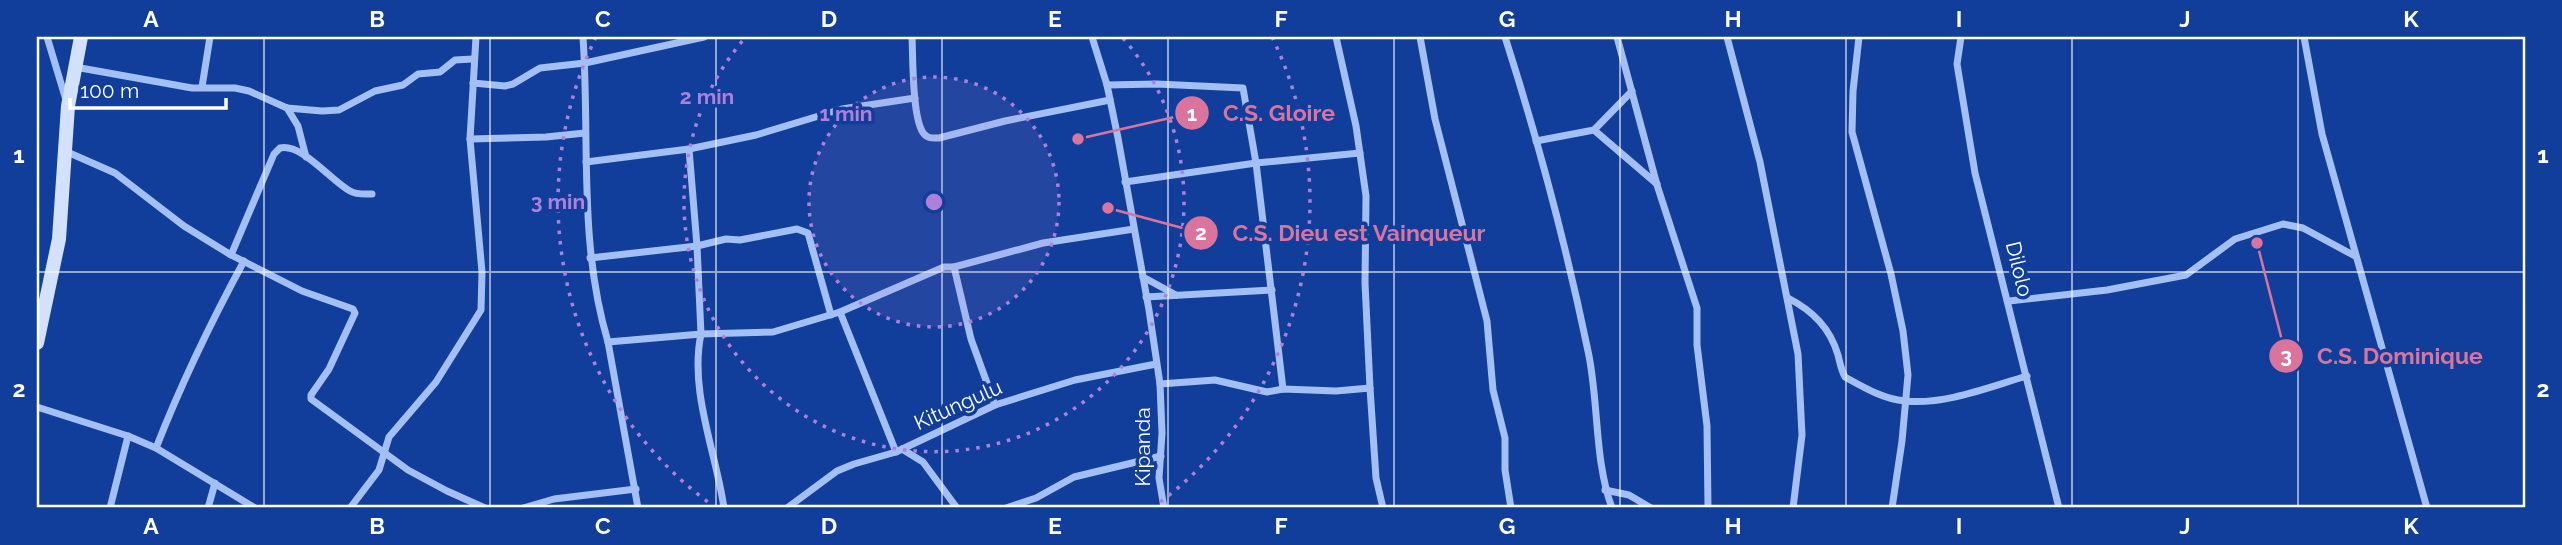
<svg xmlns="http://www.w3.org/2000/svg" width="2562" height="545" viewBox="0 0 2562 545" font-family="Raleway,sans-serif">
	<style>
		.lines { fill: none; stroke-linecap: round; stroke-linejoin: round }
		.street { stroke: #a3bff4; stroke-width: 7 }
		.secondary { stroke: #d3e1fd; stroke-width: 14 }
		.grid { fill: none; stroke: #fff; stroke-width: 2; stroke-opacity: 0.55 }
		.ring { fill: none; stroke: #b080d9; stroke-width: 3.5; stroke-dasharray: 3.5 7 }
		.labels { text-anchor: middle; stroke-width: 7; stroke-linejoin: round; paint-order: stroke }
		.street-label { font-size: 21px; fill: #fff; stroke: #113e9a }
		.centre { fill: #b080d9; stroke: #113e9a; stroke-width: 3.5 }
		.ring-label { font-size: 21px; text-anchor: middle; font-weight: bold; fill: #b080d9; stroke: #113e9a; stroke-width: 7; stroke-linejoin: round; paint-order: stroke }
		.leader { fill: none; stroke: #da749d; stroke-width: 2.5 }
		.callout-dot { fill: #da749d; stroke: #113e9a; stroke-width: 2.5 }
		.mark-label { font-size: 21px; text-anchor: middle; font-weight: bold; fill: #fff }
		.callout-label { font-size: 23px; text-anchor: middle; font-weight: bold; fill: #da749d; stroke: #113e9a; stroke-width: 7; stroke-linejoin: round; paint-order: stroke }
		.neatline { fill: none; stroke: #fff; stroke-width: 2.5 }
		.grid-label { font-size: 23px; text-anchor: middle; font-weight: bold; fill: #fff }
	</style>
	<rect width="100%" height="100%" fill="#113e9a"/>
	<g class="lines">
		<!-- street -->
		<g class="street">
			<path d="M 47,37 L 66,100"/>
			<path d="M 583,37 C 590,139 578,242 608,342 L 638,508"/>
			<path d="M 912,37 C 913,57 912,120 924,134 C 928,139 933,138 939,138 L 1005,121 L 1110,100"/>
			<path d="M 1092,37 L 1107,85 L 1118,138 L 1149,310 L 1160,384 L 1162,433 L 1159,478 L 1164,508"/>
			<path d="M 1336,37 L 1356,126 L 1366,196 L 1365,283 L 1370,388 L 1376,478 L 1383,508"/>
			<path d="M 1420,37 L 1435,119 L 1487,321 L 1493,390 L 1505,438 L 1505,470 L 1511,508"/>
			<path d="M 1505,37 C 1538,140 1566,245 1588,351 C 1599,401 1594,460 1612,508"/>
			<path d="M 1617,37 L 1657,185 L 1697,308 L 1697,345 L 1707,426 L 1708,508"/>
			<path d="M 1727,37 L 1760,162 L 1798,354 L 1802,435 L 1793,508"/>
			<path d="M 1859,37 L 1853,91 L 1852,132 L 1891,274 L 1903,331 L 1908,375 L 1902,441 L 1892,508"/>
			<path d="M 1961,37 L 1957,64 L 1975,173 L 2059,508"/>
			<path d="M 2304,37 L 2322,134 L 2427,508"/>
			<path d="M 75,67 L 192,88 L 235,88 L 249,91 L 287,108 L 322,111 L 339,110 L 375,91 L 403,85 L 418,74 L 440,72 L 455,60 L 473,59"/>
			<path d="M 473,83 L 505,86 L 513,84 L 540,68 L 585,63 L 704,37"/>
			<path d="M 1107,85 L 1157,84 L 1243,88 L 1256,163 L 1283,389"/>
			<path d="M 202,87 L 210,37"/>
			<path d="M 287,108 L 298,126 L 306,157"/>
			<path d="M 1594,130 L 1657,184"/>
			<path d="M 470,139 L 546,137 L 585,133"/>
			<path d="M 1536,141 L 1594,130 L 1632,91"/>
			<path d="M 689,149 L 697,246 L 701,334 C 689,391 716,452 724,508"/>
			<path d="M 65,151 L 115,173 L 184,226 L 231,255 L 302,291 L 353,309 L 355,313 L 329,369 L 311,395 L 311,399 L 408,470 L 447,491 L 485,508"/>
			<path d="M 586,162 L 689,149 L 756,135 L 842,109 L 915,98"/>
			<path d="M 1125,182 L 1256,163 L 1360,153"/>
			<path d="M 231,255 L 274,154 L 280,148 C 302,143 331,181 350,191 C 357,195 364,194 372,194"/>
			<path d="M 590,258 L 697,246 L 726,239 L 740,240 L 797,229 L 808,233 L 831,315"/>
			<path d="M 954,267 L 971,339 L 995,405"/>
			<path d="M 1143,277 L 1176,295"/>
			<path d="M 1146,297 L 1272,290"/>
			<path d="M 1788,298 C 1813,311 1830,328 1838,355 C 1840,363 1841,370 1845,377 C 1863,387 1883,399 1905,401 C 1945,405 1989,387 2027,376"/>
			<path d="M 2009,301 L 2107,290 L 2186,275 L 2235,239 L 2283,224 L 2303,228 L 2355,256"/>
			<path d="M 840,312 L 896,452"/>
			<path d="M 608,342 L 701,334 L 773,332 L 840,312 L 944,267 L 954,267 L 1043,243 L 1134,229"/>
			<path d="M 1160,384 L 1215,380 L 1267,392 L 1283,389 L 1336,391 L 1370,388"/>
			<path d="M 37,407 L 128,436 L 156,448 L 255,508"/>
			<path d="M 156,448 C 181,384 211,322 244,261"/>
			<path d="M 902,449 L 923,462 L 957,508"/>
			<path d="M 1605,490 L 1629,495 L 1651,508"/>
			<path d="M 110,508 L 128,436"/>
			<path d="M 208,508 L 215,483"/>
			<path d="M 350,508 L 379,470 L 389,437 L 436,382 L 481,310 L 482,272 L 470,139 L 476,37"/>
			<path d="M 523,508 L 554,499 L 636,489"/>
			<path d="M 787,508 L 837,471 L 854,464 L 896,452 L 995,405 L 1075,380 L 1156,364"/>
			<path d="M 1006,508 L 1036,498 L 1074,477 L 1161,456"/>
		</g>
		<!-- secondary -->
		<path class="secondary" d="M 37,343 L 59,239 L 68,106 L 81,37"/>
	</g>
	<!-- grid -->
	<path class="grid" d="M 264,37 L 264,508M 490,37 L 490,508M 716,37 L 716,508M 942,37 L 942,508M 1168,37 L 1168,508M 1394,37 L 1394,508M 1620,37 L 1620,508M 1846,37 L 1846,508M 2072,37 L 2072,508M 2298,37 L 2298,508M 37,272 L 2525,272"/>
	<!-- distance rings -->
	<circle cx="934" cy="202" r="125" fill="#b080d9" fill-opacity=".12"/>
	<g class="ring">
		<circle cx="934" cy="202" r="125"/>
		<path d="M1123 38A250 250 0 1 1 745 38"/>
		<path d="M716 508A376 376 0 0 1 596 37M1272 37A376 376 0 0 1 1152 508"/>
	</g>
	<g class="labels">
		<!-- street labels -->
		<g class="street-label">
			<text transform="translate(2019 269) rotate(76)" y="7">Dilolo</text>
			<text transform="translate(958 405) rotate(-24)" y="7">Kitungulu</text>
			<text transform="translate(1143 447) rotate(-90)" y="7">Kipanda</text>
		</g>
	</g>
	<circle cx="934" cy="202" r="10" class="centre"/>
	<g class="ring-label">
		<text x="707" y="104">2 min</text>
		<text x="846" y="121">1 min</text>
		<text x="558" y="209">3 min</text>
	</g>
	<!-- callouts -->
	<path class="leader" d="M1078 139L1192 113M1108 208L1201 233M2257 243L2286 356"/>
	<g class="callout-dot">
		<circle cx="1078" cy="139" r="7"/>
		<circle cx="1108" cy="208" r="7"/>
		<circle cx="2257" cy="243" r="7"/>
		<circle cx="1192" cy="113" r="18"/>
		<circle cx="1201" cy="233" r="18"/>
		<circle cx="2286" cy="356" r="18"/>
	</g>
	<g class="mark-label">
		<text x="1192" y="121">1</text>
		<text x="1201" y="240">2</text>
		<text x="2286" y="363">3</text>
	</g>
	<g class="callout-label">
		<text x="1279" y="121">C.S. Gloire</text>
		<text x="1359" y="241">C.S. Dieu est Vainqueur</text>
		<text x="2400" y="364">C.S. Dominique</text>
	</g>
	<!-- border -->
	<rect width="2562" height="545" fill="none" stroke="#113e9a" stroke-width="77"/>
	<!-- scale -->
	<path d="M70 98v10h156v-10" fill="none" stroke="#ffffff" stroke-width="3.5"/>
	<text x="80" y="98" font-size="21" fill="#ffffff" stroke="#113e9a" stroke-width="5" paint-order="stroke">100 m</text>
	<rect x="38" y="38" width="2486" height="468" class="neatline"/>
	<g class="grid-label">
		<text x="151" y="27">A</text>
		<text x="377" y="27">B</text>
		<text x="603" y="27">C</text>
		<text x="829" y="27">D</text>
		<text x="1055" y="27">E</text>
		<text x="1281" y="27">F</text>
		<text x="1507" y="27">G</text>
		<text x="1733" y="27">H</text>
		<text x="1959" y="27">I</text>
		<text x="2185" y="27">J</text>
		<text x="2411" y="27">K</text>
		<text x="19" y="163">1</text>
		<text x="2543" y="163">1</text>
		<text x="19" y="397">2</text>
		<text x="2543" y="397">2</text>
		<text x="151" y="534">A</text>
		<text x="377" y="534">B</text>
		<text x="603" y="534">C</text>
		<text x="829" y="534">D</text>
		<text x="1055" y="534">E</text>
		<text x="1281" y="534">F</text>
		<text x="1507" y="534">G</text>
		<text x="1733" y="534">H</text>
		<text x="1959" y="534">I</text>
		<text x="2185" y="534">J</text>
		<text x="2411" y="534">K</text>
	</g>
</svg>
